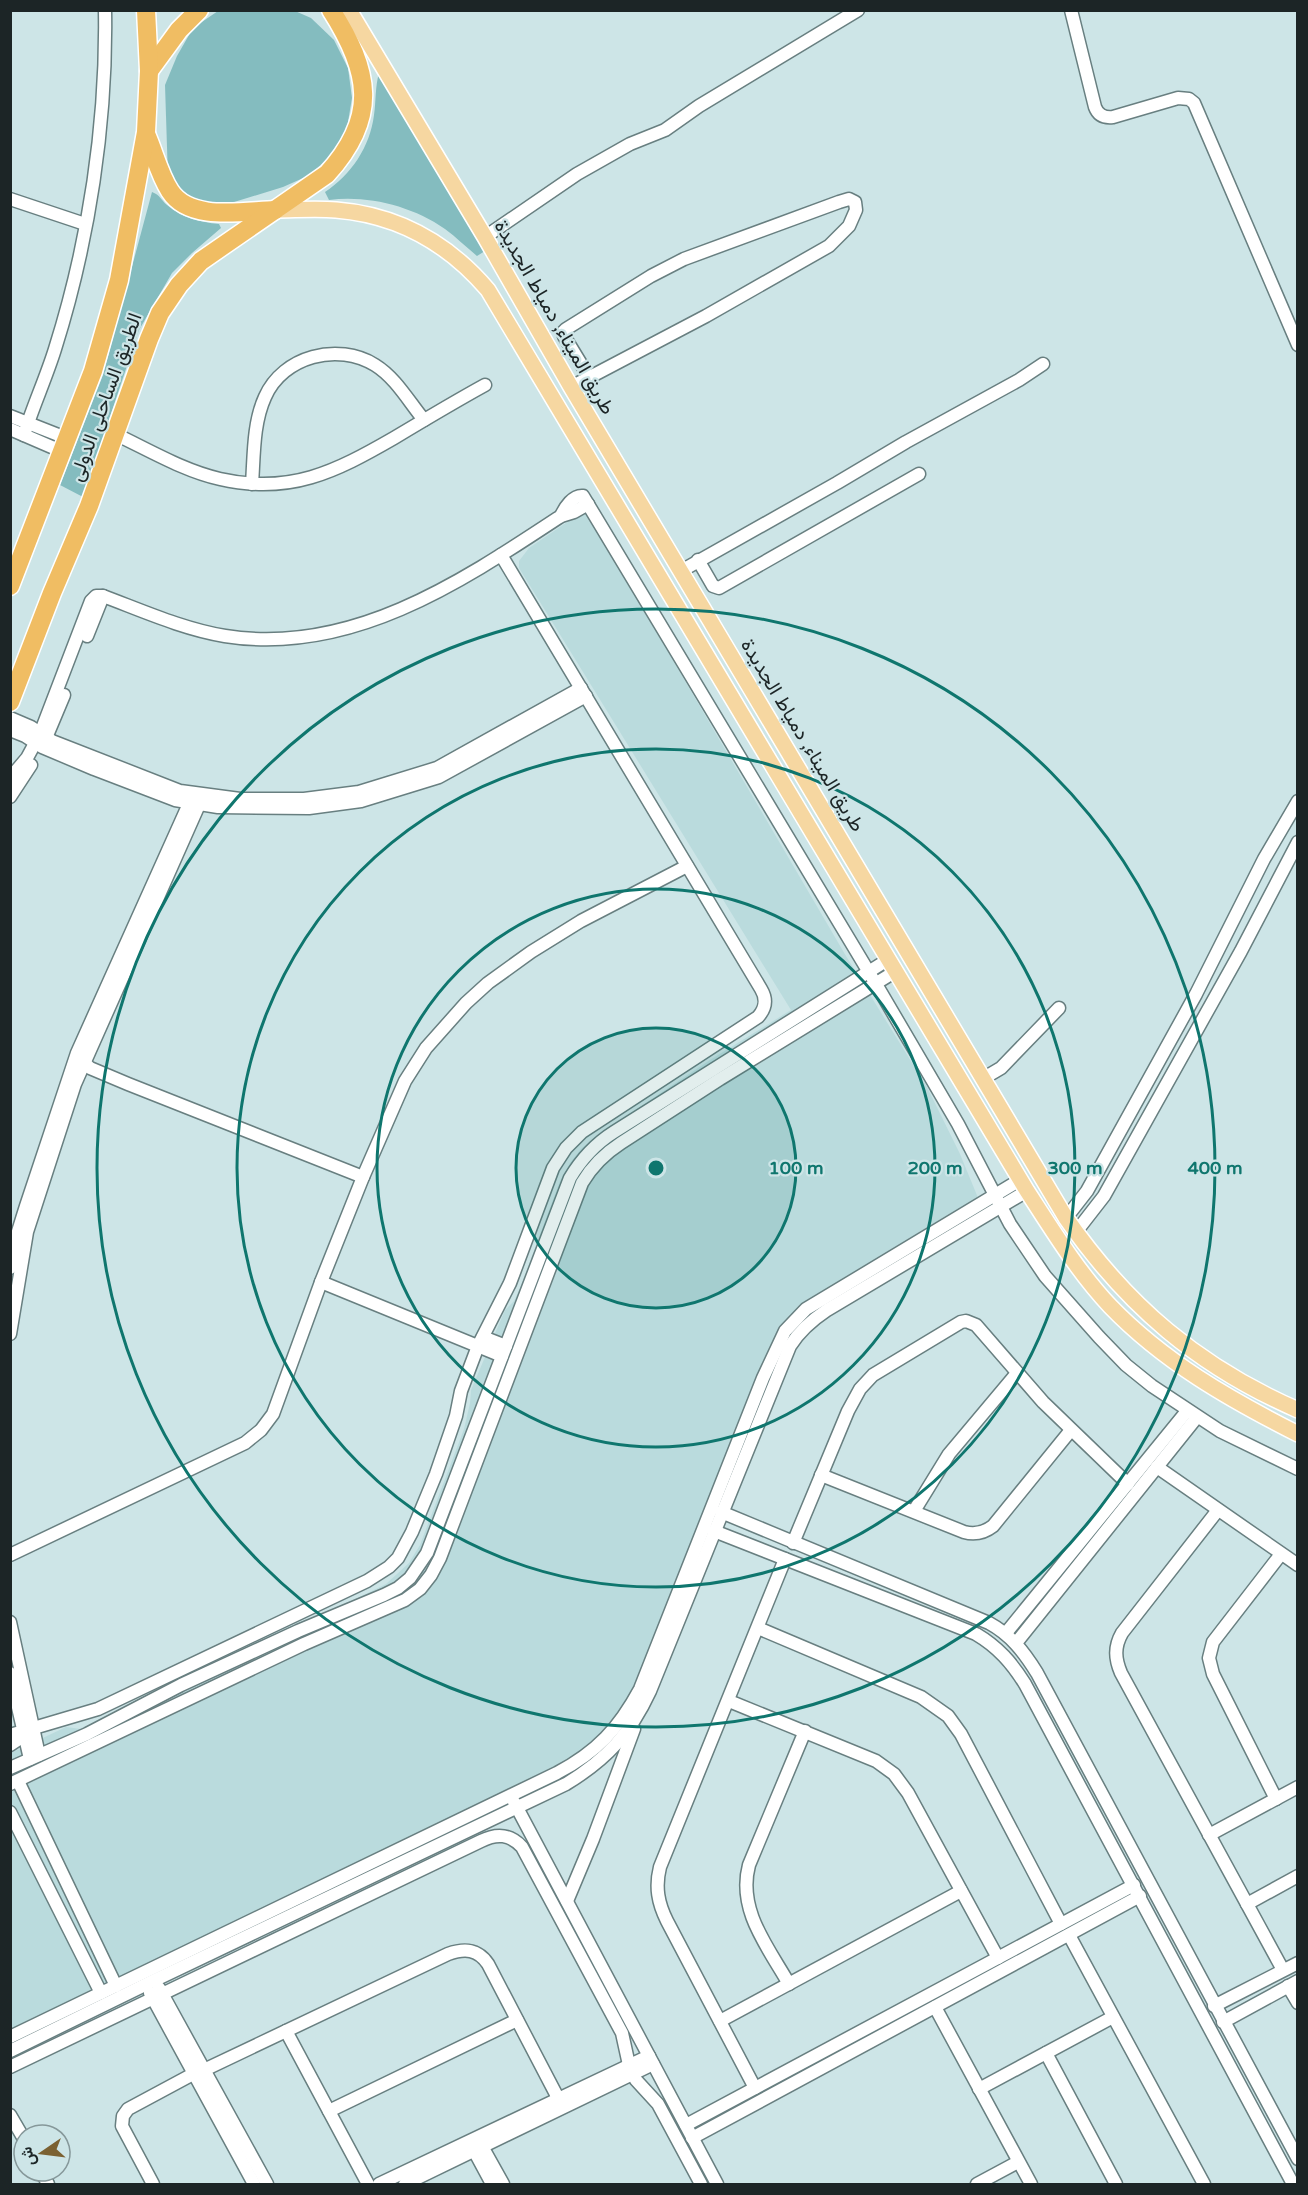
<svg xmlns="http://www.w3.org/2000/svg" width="1308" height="2195" viewBox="0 0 1308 2195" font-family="'Varela Round',Vazirmatn,sans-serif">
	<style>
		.built { fill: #badbdd }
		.green { fill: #84bcbf }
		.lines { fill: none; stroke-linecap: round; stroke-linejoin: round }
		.minor-casing { stroke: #687f80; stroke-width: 15 }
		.major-casing { stroke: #fff; stroke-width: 18 }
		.highway-casing { stroke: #fff; stroke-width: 21 }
		.minor { stroke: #fff; stroke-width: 12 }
		.major { stroke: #f6d7a1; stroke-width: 15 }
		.highway { stroke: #f0bd63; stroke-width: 18 }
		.ring { fill: none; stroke: #0f766e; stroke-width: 3 }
		.labels { text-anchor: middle; stroke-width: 4.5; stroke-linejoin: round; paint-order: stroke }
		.street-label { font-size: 20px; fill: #1c2526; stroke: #cde5e7 }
		.centre { fill: #0f766e; stroke: #cde5e7; stroke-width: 3 }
		.ring-label { font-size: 18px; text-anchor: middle; font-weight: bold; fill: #0f766e; stroke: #cde5e7; stroke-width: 4.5; stroke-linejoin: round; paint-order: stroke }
	</style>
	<rect width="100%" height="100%" fill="#cde5e7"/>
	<!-- built -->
	<path class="built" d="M 585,510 L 846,956 L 927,1087 L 960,1154 L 983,1210 L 810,1314 L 792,1334 L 784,1346 L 632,1717 L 600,1754 L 582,1767 L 524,1797 L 11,2045 L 11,1753 L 66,1727 L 88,1730 L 386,1584 L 409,1563 L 420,1545 L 464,1429 L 470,1403 L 471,1390 L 505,1310 L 514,1301 L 520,1288 L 560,1181 L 570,1163 L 581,1149 L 598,1135 L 710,1060 L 791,1010 L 519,568 L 519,561 L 529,548 Z"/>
	<!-- green -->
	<g class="green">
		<path d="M 218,11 L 295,11 L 311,18 L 334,40 L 348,68 L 352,98 L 347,128 L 332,154 L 310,175 L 283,187 L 218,207 L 189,203 L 168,178 L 165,85 L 177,56 L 193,28 Z"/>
		<path d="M 379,73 L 485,251 L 477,256 C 466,247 456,237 445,229 C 412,206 368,195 329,200 L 325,192 C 351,175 370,147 374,115 C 376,101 375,87 379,73 Z"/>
		<path d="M 152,192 C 160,195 161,200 167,205 C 182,218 200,222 219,224 L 221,228 L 192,253 L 172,273 L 139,330 L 83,497 L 60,485 L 103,375 Z"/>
	</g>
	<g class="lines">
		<defs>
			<g id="minor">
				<path d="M 1071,10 L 1095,107 C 1098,115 1104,118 1113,117 L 1178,98 L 1189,99 L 1194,103 L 1298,345"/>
				<path d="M 10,199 L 85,224"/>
				<path d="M 485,237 L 577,174 L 630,144 L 665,130 L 699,106 L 858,10"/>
				<path d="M 571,387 L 706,316 L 829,246 L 849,226 L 856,210 L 855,202 L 849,199 L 839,202 L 684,259 L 651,276 L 566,329 L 563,332 L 564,336 L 589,377"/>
				<path d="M 10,416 L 66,438"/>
				<path d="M 10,429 L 61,451"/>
				<path d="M 115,434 C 149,450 184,471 220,479 C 290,495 335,472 394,438 C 424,420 454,402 485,385"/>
				<path d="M 24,435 C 33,406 46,378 55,349 C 89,241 107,123 105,10"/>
				<path d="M 252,484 C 254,456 253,423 265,397 C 283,356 338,342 375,365 C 396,378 409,402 424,420"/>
				<path d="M 561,516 C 565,507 573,495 583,496 L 876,984 L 958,1124 L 1010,1224 L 1045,1276 L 1099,1337 L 1126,1365 L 1152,1386 L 1220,1431 L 1298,1469"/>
				<path d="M 698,560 L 713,586 L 719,588 L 919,474"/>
				<path d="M 681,571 L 837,483 L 906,442 L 1019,380 L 1043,364"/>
				<path d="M 87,636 L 103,596"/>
				<path d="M 10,718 L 31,727 L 52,741 L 180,791 L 240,799 L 304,799 L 359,792 L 437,768 L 581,688"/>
				<path d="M 10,730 L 25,736 L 42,747 L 94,769 L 175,800 L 218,807 L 309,808 L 361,801 L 439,777 L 586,696"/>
				<path d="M 43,745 L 64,695"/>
				<path d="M 10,778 L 27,758 L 40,734 L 91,601 L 96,596 L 103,596 C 143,611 183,629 225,636 C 351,656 461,582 561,516 L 574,512 L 588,504"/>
				<path d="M 10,797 L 31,765"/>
				<path d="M 80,1059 L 90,1068 L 128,1084 L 363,1177"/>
				<path d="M 984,1078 L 1001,1068 L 1059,1008"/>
				<path d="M 1066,1218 L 1087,1191 L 1196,994 L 1264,859 L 1298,801"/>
				<path d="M 1076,1232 L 1104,1196 L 1241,951 L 1298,842"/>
				<path d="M 10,1268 L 15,1241 L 26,1206 L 77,1053 L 192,797"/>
				<path d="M 321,1282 L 502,1356"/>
				<path d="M 10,1334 L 27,1232 L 75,1084 L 202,798"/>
				<path d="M 483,1337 L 506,1346"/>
				<path d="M 1157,1467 L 1298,1565"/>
				<path d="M 821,1475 L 964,1532 C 975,1535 984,1533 993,1526 L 1071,1430"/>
				<path d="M 1218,1510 L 1122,1633 C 1114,1647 1115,1659 1121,1673 L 1283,1970"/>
				<path d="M 914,1511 L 949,1454 L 1017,1373"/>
				<path d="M 721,1512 L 989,1623 C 1011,1635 1024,1652 1037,1673 L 1298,2159"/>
				<path d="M 714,1531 L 976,1634 C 998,1647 1012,1663 1025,1684 L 1293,2184"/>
				<path d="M 793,1543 L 848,1411 L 860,1389 L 873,1375 L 961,1322 L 966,1321 L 976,1325 L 1043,1402 L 1128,1484"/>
				<path d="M 10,1555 L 245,1443 L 261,1430 L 273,1414 L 321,1282 L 363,1177 L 405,1081 L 426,1048 L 466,1003 L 488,983 L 531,952 L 581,921 L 687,866"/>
				<path d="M 10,1622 L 39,1755"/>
				<path d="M 758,1628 L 921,1697 L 948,1716 L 961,1734 L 1061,1924"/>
				<path d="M 1006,1633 L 1187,1411"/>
				<path d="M 1016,1643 L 1197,1417"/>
				<path d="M 10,1673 L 30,1759"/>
				<path d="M 729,1701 L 876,1761 L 894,1774 L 908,1793 L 998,1958"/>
				<path d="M 10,1735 L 98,1709 L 367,1581 L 389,1567 L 398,1558 L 412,1532 L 436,1474 L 456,1416 L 461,1391 L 478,1346 L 510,1283 L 553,1168 L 566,1148 L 582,1132 L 758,1017 C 766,1008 767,999 761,989 L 501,555"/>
				<path d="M 10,1745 L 19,1739 L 24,1732"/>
				<path d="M 10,1768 L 87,1734 L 181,1685 L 298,1631 L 384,1595 L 398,1588 L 410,1578 L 427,1553 L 570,1178 C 582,1158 595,1144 614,1132 L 889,959"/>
				<path d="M 18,1781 L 116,1986"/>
				<path d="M 10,1784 L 304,1644 L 405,1600 L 420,1589 L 431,1575 L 440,1558 L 582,1183 C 592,1166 604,1154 621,1143 L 720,1079 L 896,971"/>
				<path d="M 1276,1799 L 1213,1674 L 1209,1658 L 1213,1642 L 1281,1554"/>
				<path d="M 514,1802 L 717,2184"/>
				<path d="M 10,1812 L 101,1993"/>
				<path d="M 1209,1835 L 1298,1787"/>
				<path d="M 567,1901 L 593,1839 L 634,1729"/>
				<path d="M 1247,1904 L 1298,1876"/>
				<path d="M 1069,1935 L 1204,2184"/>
				<path d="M 789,1984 C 768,1947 737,1910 749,1865 L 805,1731"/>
				<path d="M 1288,1986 L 1298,2003"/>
				<path d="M 159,1988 L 267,2184"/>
				<path d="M 150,1993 L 254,2184"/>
				<path d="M 1214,2006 L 1298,1963"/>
				<path d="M 935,2007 L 1031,2184"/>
				<path d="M 720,2021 L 961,1891"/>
				<path d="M 1223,2022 L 1298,1981"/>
				<path d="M 286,2031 L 368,2184"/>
				<path d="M 10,2037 L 557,1773 C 597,1752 619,1728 640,1689 L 763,1378 L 785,1331 L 806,1309 L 1020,1180"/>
				<path d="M 10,2051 L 155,1980 L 566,1784 C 607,1759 630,1734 650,1691 L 790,1346 C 800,1330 812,1320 827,1310 L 1027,1191"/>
				<path d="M 1046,2053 L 1116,2184"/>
				<path d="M 10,2067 L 481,1841 C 497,1833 510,1834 522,1847 L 622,2033 L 629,2065 L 636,2080 L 658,2104 L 701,2184"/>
				<path d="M 204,2070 L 448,1954 C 465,1948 478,1949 488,1964 L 558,2098"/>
				<path d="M 755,2088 L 667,1921 C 658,1903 655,1887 660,1867 L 785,1559"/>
				<path d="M 979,2089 L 1113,2017"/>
				<path d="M 329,2111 L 517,2020"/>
				<path d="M 10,2115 L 24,2139"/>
				<path d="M 686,2125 L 1134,1885"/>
				<path d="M 692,2138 L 1140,1896"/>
				<path d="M 479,2141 L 503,2184"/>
				<path d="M 471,2145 L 492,2184"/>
				<path d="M 41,2171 L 48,2184"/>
				<path d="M 153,2184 L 122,2126 L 123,2116 L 128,2109 L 195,2073"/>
				<path d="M 379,2184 L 649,2056"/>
				<path d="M 405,2184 L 653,2064"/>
				<path d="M 977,2184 L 1018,2162"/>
			</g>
			<g id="major">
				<path d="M 349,10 L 485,237 L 571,387 L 1066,1218 C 1127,1306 1199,1367 1298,1410"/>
				<path d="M 275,210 C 295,210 316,208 336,210 C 398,215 448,243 488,290 L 1027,1191 C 1053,1231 1078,1272 1110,1306 C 1164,1362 1229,1399 1298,1434"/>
			</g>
			<g id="highway">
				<path d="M 149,71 L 179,30 L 199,10"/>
				<path d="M 146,134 C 154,152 159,174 170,191 C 190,222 243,211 275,210"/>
				<path d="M 10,586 L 93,371 L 119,280 L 146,132 L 149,71 L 146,10"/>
				<path d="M 10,702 L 52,593 L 89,506 L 149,339 L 160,313 L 179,285 L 201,261 L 327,174 C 379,117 370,71 331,10"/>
			</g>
		</defs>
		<!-- minor casing -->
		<use href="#minor" class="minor-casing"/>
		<!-- major casing -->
		<use href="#major" class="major-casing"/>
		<!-- highway casing -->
		<use href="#highway" class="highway-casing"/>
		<!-- minor -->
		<use href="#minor" class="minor"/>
		<!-- major -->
		<use href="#major" class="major"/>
		<!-- highway -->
		<use href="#highway" class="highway"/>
	</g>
	<!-- distance rings -->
	<circle cx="656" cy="1168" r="140" fill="#0f766e" fill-opacity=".12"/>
	<g class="ring">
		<circle cx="656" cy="1168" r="140"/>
		<circle cx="656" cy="1168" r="279"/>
		<circle cx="656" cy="1168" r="419"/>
		<circle cx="656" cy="1168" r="559"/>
	</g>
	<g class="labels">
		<!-- street labels -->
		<g class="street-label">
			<text transform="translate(555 317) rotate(60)" y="7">طريق الميناء, دمياط الجديدة</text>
			<text transform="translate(105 397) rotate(-70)" y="7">الطريق الساحلى الدولى</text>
			<text transform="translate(803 735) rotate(59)" y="7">طريق الميناء, دمياط الجديدة</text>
		</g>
	</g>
	<circle cx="656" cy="1168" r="9" class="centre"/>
	<g class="ring-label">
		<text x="796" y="1174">100 m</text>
		<text x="935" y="1174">200 m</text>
		<text x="1075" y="1174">300 m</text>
		<text x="1215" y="1174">400 m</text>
	</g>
	<!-- border -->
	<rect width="1308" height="2195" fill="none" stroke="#1c2526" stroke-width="24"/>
	<!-- north arrow -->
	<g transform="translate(42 2153) rotate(256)"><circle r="28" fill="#cde5e7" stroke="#86989a" stroke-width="1.5"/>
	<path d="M0-4.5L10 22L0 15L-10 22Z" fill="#7b6132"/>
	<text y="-9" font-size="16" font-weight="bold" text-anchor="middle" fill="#1c2526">ش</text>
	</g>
</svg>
